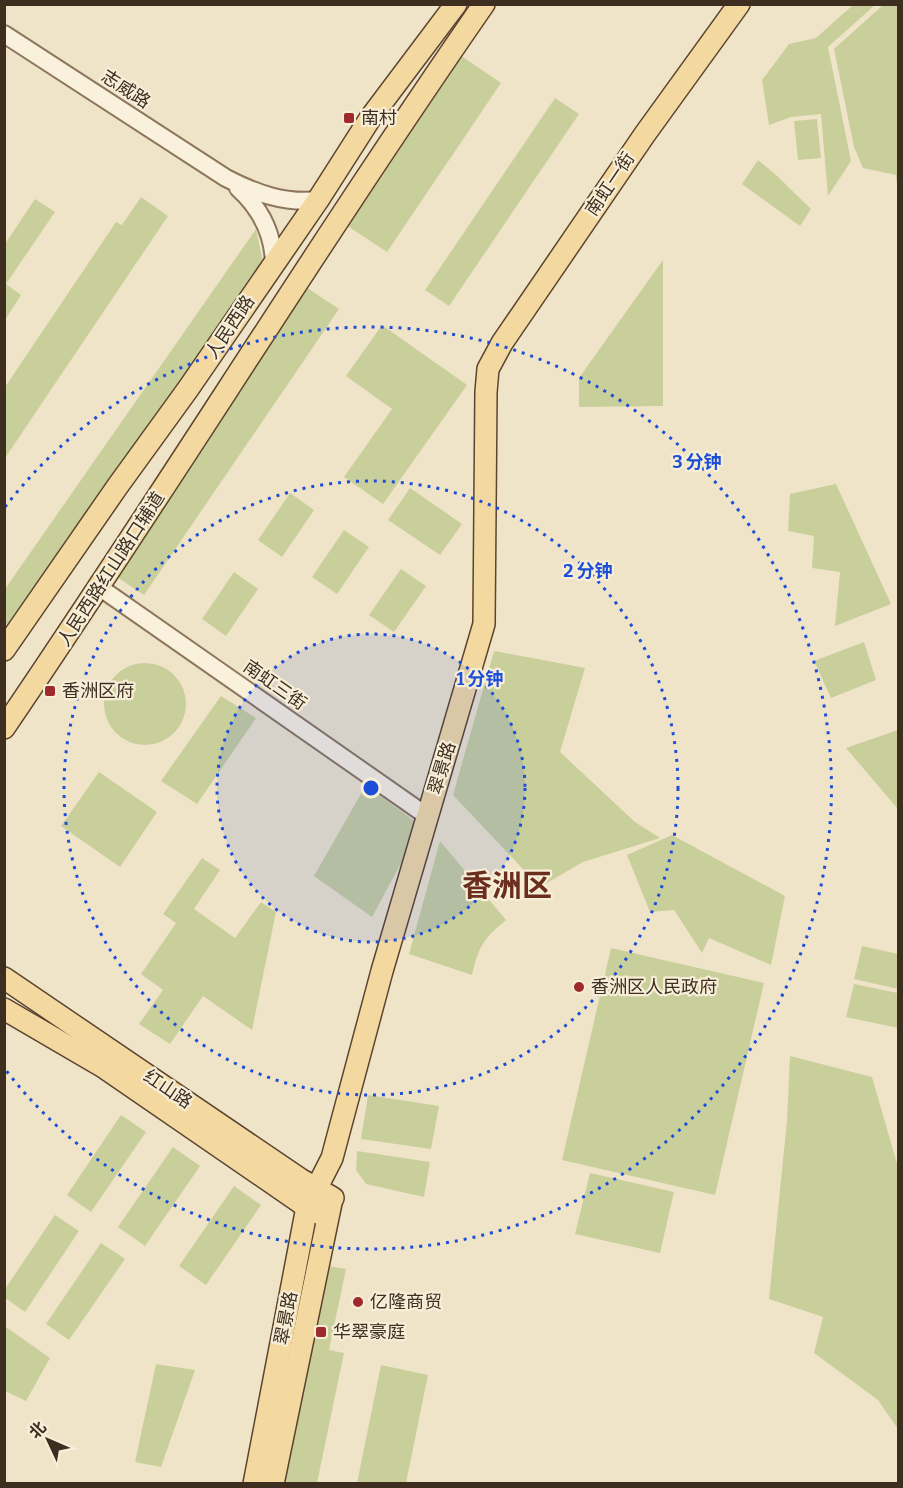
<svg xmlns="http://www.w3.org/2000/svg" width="903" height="1488" viewBox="0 0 903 1488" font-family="Bitter,'Noto Sans SC',serif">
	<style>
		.green { fill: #c9cf9b }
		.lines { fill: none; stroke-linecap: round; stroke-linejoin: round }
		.minor-casing { stroke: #8d765c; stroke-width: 20 }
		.major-casing { stroke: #5b4430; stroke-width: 24 }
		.minor { stroke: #faf1dc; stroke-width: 16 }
		.major { stroke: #f3d9a0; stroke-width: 21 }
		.ring { fill: none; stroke: #1d4ed8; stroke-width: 3; stroke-dasharray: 3 6 }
		.poi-dot { fill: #9e2a2b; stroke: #f7eed8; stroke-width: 2 }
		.labels { text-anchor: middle; stroke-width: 4.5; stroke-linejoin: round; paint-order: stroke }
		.street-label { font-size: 18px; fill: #3d2e20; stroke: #f7eed8 }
		.poi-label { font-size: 18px; fill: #3d2e20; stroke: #f7eed8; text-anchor: start }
		.town-label { font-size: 30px; font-weight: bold; fill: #6b2e1e; stroke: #f7eed8 }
		.centre { fill: #1d4ed8; stroke: #f7eed8; stroke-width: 3 }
		.ring-label { font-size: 18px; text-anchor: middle; font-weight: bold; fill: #1d4ed8; stroke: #f7eed8; stroke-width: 4.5; stroke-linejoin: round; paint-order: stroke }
	</style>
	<rect width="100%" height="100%" fill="#f0e4c8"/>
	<!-- green -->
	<g class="green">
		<path d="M 853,5 L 875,5 L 828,47 L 851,161 L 828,196 L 821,114 L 791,117 L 769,125 L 762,80 L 789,44 L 816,38 Z"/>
		<path d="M 883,5 L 898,5 L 898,197 L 896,175 L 863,168 L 854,147 L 834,49 Z"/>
		<path d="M 460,55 L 501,83 L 387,252 L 346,225 Z"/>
		<path d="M 555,98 L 579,114 L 449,306 L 425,290 Z"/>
		<path d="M 817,119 L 821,158 L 798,160 L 794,121 Z"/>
		<path d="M 758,160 L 775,174 L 811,209 L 800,226 L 742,184 Z"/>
		<path d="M 141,197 L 168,216 L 5,458 L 5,387 L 116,222 L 122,225 Z"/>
		<path d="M 35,199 L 55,212 L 6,284 L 21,295 L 5,320 L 5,244 Z"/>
		<path d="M 256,229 L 264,267 L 12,633 L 5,628 L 5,589 Z"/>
		<path d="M 663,260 L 663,406 L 579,407 L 579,378 Z"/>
		<path d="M 306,287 L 339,309 L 144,595 L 111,573 Z"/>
		<path d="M 382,325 L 467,385 L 383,504 L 344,477 L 392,409 L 346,376 Z"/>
		<path d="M 836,484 L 891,604 L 835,626 L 840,572 L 812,568 L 814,536 L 788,531 L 790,494 Z"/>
		<path d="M 410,488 L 462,524 L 440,555 L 388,520 Z"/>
		<path d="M 290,493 L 314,510 L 282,557 L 258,540 Z"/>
		<path d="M 344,530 L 369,547 L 337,594 L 312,577 Z"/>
		<path d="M 401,569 L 426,586 L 394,632 L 369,615 Z"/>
		<path d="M 234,572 L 258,589 L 226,636 L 202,619 Z"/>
		<path d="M 864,642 L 876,680 L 831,698 L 814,661 Z"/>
		<path d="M 494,651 L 585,668 L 560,752 L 635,822 L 660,838 L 583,862 L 540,887 L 453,795 Z"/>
		<circle cx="145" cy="704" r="41"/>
		<path d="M 221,696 L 256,718 L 197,804 L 161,781 Z"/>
		<path d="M 898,730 L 898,809 L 846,748 Z"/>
		<path d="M 99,772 L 157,812 L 120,867 L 61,826 Z"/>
		<path d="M 366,785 L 421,826 L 372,917 L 314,876 Z"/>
		<path d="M 672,835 L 785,896 L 771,965 L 709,938 L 702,953 L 674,910 L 650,912 L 627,855 Z"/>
		<path d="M 440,841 L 506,920 C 483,939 479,946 472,975 L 409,954 Z"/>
		<path d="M 202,858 L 220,870 L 194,909 L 235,938 L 261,902 L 276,912 L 252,1030 L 203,996 L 170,1044 L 139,1024 L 163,990 L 141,974 L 176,923 L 163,914 Z"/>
		<path d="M 862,946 L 898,954 L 898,989 L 854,979 Z"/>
		<path d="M 611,948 L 764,983 L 715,1195 L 562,1160 Z"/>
		<path d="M 854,984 L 898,993 L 898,1028 L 846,1017 Z"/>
		<path d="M 790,1056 L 872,1077 L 898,1167 L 898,1429 L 878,1400 L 814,1353 L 823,1317 L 769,1299 L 787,1121 Z"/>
		<path d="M 368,1095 L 439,1106 L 431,1149 L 361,1139 Z"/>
		<path d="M 121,1115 L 146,1132 L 91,1212 L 67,1195 Z"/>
		<path d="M 173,1147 L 200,1166 L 145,1246 L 118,1227 Z"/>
		<path d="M 357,1151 L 430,1162 L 424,1197 L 366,1184 L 356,1170 Z"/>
		<path d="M 590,1173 L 674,1192 L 660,1253 L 575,1234 Z"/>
		<path d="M 234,1186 L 261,1205 L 206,1285 L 179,1266 Z"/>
		<path d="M 55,1215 L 79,1231 L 25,1312 L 5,1298 L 5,1289 Z"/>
		<path d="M 101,1243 L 125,1259 L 69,1340 L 46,1324 Z"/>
		<path d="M 322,1265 L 346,1269 L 329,1350 L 344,1353 L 317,1483 L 278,1484 Z"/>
		<path d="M 6,1327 L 50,1358 L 26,1401 L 5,1391 Z"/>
		<path d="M 156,1364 L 195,1370 L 161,1467 L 135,1462 Z"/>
		<path d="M 381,1365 L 428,1375 L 406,1483 L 357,1483 Z"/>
	</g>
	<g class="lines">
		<defs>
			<g id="minor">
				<path d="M 4,34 L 226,178 C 255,193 285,204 318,200"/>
				<path d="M 238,188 C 260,208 273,233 274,263"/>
				<path d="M 99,587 L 427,816"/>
			</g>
			<g id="major">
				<path d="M 4,650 L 117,487 L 188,389 L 318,200 L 371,117 L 456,4"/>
				<path d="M 4,728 C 167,489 319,242 484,4"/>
				<path d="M 4,978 L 300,1179 L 333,1198"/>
				<path d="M 4,1009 L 105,1068 L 307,1207 L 327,1217"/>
				<path d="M 254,1484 L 307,1207 L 332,1158 L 382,971 L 484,624 L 486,392 L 488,369 L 502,343 L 645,134 L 739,4"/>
				<path d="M 273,1484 L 331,1203"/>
			</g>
		</defs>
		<!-- minor casing -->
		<use href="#minor" class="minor-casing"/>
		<!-- major casing -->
		<use href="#major" class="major-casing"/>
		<!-- minor -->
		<use href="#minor" class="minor"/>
		<!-- major -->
		<use href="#major" class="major"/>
	</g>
	<!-- distance rings -->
	<circle cx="371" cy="788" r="154" fill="#1d4ed8" fill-opacity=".12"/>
	<g class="ring">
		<circle cx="371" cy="788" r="154"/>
		<circle cx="371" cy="788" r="307"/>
		<path d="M5 507A461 461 0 1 1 5 1069"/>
	</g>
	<!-- markers -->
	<g class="poi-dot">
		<rect x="343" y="112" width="12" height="12" rx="3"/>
		<rect x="44" y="685" width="12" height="12" rx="3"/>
		<circle cx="579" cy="987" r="6"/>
		<circle cx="358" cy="1302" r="6"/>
		<rect x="315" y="1326" width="12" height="12" rx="3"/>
	</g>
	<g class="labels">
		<!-- street labels -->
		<g class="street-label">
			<text transform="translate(126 89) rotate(33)" y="6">志威路</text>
			<text transform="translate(610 184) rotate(-56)" y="6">南虹一街</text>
			<text transform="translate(230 327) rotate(-56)" y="6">人民西路</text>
			<text transform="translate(111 569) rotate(-57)" y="6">人民西路红山路口辅道</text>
			<text transform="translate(275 685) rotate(35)" y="6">南虹三街</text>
			<text transform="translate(442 768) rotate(-73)" y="6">翠景路</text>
			<text transform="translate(168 1089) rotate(34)" y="6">红山路</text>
			<text transform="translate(286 1318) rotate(-79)" y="6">翠景路</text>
		</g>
		<!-- poi labels -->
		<g class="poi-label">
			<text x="361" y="124">南村</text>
			<text x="62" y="697">香洲区府</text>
			<text x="591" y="993">香洲区人民政府</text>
			<text x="370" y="1308">亿隆商贸</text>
			<text x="333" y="1338">华翠豪庭</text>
		</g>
		<!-- town labels -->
		<g class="town-label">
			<text x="507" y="896">香洲区</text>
		</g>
	</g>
	<circle cx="371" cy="788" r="9" class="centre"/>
	<g class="ring-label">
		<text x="697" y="468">3 分钟</text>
		<text x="588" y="577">2 分钟</text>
		<text x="480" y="685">1 分钟</text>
	</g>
	<!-- border -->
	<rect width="903" height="1488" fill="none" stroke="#3d2e20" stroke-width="12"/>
	<!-- north arrow -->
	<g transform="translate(48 1440) rotate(314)" stroke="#f7eed8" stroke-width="4.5" paint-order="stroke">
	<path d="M0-4.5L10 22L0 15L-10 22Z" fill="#3d2e20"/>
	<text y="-9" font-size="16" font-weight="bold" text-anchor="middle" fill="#3d2e20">北</text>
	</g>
</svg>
